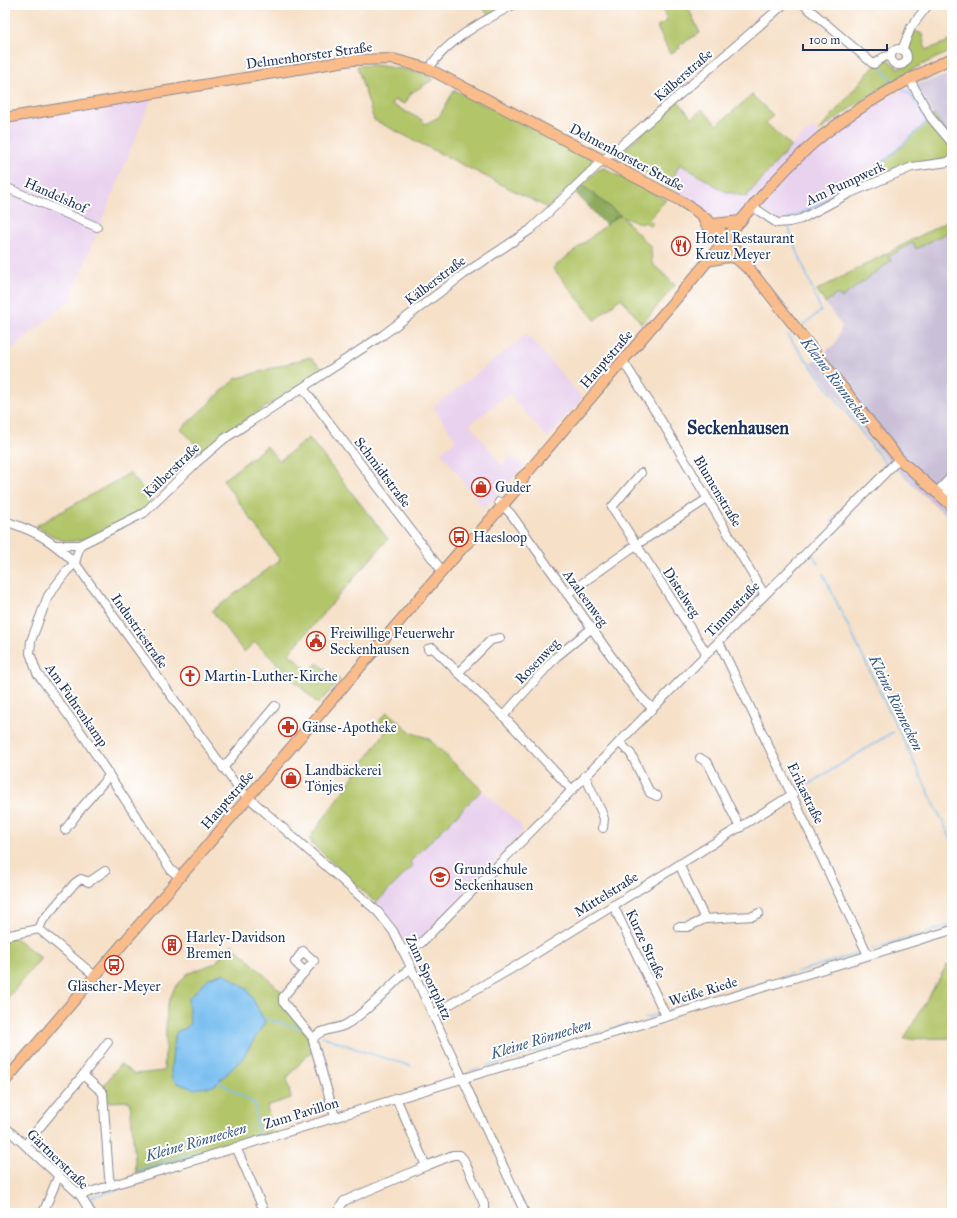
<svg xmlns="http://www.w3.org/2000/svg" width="957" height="1218" viewBox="0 0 957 1218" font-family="'IM FELL Great Primer',serif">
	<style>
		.built { fill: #e9d2ee }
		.industrial { fill: #c9bfd7 }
		.green { fill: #b2c569; stroke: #667a64 }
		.forest { fill: #8daa5d; stroke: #546c5e }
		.water { fill: #7abff1; stroke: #4a77a8 }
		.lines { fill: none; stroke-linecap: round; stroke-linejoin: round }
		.stream { stroke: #7abff1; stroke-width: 1.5 }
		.minor-casing { stroke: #888893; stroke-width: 10 }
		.major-casing { stroke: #888893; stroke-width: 12 }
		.minor { stroke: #fff; stroke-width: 8 }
		.major { stroke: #fabc8b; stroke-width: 10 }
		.labels { text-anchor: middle; stroke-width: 4; stroke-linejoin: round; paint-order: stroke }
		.street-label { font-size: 14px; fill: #1b2f5e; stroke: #fff }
		.poi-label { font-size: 14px; fill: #1b2f5e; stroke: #fff; text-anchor: start }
		.water-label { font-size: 15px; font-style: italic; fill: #385a8a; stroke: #fff }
		.district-label { font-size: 18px; font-weight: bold; fill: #1b2f5e; stroke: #fff }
	</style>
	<rect width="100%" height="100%" fill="#fff"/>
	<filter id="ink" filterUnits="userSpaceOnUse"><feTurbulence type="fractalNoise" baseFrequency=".025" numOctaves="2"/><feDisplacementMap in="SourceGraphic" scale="8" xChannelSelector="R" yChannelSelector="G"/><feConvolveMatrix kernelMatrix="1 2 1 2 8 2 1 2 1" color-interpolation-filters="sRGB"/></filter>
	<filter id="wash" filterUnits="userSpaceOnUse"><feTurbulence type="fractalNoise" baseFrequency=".012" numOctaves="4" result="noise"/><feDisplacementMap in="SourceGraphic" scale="16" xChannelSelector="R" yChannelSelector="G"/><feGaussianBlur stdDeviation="0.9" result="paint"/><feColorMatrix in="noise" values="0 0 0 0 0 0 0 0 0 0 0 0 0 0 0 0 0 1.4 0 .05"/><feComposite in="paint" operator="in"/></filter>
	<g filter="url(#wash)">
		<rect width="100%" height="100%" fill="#f6e0c8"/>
		<!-- built -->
		<g class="built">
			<path d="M 916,84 L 934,115 L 859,186 L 799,216 L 777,221 L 760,208 L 739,233 L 669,186 L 680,164 L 724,191 L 761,179 L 791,146 L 813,127 L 822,139 L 895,93 Z"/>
			<path d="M 152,97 L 70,299 L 63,306 L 5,355 L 5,123 Z"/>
			<path d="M 527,334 L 582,398 L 549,437 L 544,434 L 509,394 L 470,424 L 502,466 L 511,456 L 524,466 L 484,509 L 441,452 L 456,440 L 433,407 Z"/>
			<path d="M 482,790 L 520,824 L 523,832 L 416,943 L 406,944 L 389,915 L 376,903 L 413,865 L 409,862 Z"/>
		</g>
		<!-- industrial -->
		<g class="industrial">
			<path d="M 952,74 L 952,139 L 934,115 L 916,84 Z"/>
			<path d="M 952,230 L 952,519 L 934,505 L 885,458 L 811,363 L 835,344 L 842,326 L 825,303 L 838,294 L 841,298 L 890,261 L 888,257 L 913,243 L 917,248 Z"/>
		</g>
		<!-- green -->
		<g class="green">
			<path d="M 481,5 L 508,5 L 490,17 Z"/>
			<path d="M 671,5 L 687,5 L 700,33 L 679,45 L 680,48 L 670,54 L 657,27 L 667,21 L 663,9 Z"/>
			<path d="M 915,31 L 922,34 L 926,50 L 952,40 L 952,51 C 903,71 860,100 818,132 L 873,67 L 887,59 L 898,68 L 906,67 L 910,62 L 909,44 Z"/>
			<path d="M 377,65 L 418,72 L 434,79 L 411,93 L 405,104 L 394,100 L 391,104 L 422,120 L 425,124 L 439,117 L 454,90 L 593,159 L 595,162 L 592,166 L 548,208 L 374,120 L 357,66 Z"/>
			<path d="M 752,95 L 773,115 L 766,123 L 791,146 L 746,197 L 724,191 L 680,164 L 669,186 L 616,157 L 678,101 L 692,118 L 702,109 L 717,125 Z"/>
			<path d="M 934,115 L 952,139 L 952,159 L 936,161 L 891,171 L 859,186 Z"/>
			<path d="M 604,168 L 666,200 L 649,219 L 653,223 L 650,227 L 645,222 L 642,224 L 622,217 L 651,247 L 652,263 L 675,285 L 642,324 L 621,298 L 595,320 L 553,268 L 616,217 L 621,216 L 582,185 L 598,170 Z"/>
			<path d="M 952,219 L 952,230 L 916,249 L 913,243 L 888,257 L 891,261 L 841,298 L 837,294 L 825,303 L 817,290 Z"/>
			<path d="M 310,357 L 324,370 L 239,424 L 203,452 L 181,429 L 235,379 Z"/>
			<path d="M 309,438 L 388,539 L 289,653 L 309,672 L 317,663 L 340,680 L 318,704 L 255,642 L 244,652 L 212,611 L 280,560 L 223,480 L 267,446 L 279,461 Z"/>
			<path d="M 130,473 L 154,502 C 137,514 87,544 67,541 C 57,540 45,531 36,526 Z"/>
			<path d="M 387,712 L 412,733 L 428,738 L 482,790 L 410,862 L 413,866 L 376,903 L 311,843 L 312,841 L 309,839 L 388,728 L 379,721 Z"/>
			<path d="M 14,937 L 41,958 L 5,1001 L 5,938 Z"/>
			<path d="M 232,944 L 283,993 L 279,999 L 307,1034 L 312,1053 L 307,1055 L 287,1078 L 291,1098 L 267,1106 L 272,1132 L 136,1174 L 130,1101 L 107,1102 L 102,1088 L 120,1064 L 134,1074 L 164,1071 L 167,1006 L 174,989 L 187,974 L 215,963 Z"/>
			<path d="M 947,965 L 952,965 L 952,1038 L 904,1039 Z"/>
		</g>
		<!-- forest -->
		<path class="forest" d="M 582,185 L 621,216 L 616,217 L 606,225 L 575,192 Z"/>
		<!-- water -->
		<path class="water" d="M 224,973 L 248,990 L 265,1022 L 242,1059 L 214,1086 L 194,1089 L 177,1083 L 172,1078 L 171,1071 L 174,1038 L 177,1032 L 186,1028 L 190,1023 L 188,999 L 209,978 Z"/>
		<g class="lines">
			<!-- stream -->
			<g class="stream">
				<path d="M 881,68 L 892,80"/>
				<path d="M 788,219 L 806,211 L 862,180 L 928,122 L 909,93 L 903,91"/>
				<path d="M 789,227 L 791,235 L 821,311 L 803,325"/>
				<path d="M 789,335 L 788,336 L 886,464 L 831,522"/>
				<path d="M 812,553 L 818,564"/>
				<path d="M 823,574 L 952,841"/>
				<path d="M 796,792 L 893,732"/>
				<path d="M 872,949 L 952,925"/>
				<path d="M 796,972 L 863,952"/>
				<path d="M 780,978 L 791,974"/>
				<path d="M 668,1011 L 772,980"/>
				<path d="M 263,1018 L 299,1028"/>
				<path d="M 645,1018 L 659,1014"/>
				<path d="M 610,1029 L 627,1024"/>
				<path d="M 322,1036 L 362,1051 L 411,1066"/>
				<path d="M 487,1066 L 601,1032"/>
				<path d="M 470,1071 L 479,1069"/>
				<path d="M 140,1172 L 139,1169 L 257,1135 L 255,1104 L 218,1081"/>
				<path d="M 98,1213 L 91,1197 L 143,1182"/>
			</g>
		</g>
	</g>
	<g filter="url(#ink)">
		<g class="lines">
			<defs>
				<g id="minor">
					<path d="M 804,5 L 872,63 L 874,64 L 884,57 L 891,55"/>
					<circle cx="899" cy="57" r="8"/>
					<path d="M 902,50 L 911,27 L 928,5"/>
					<path d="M 429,69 C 445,41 485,20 513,5"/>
					<path d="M 909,78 L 931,118 L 952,143"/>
					<path d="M 5,187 L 97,227"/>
					<path d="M 753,207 L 777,223 L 789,222 L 801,219 L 850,193 L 912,167 L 948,162 L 952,159"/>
					<path d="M 623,361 L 662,422 L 764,594"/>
					<path d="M 303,388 L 442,571"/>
					<path d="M 641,473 L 612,507 L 707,654"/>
					<path d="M 936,493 L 952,476"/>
					<path d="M 942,498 L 952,484"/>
					<path d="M 499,502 L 511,514 L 638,694 L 652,708"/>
					<path d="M 5,521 C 37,532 50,539 75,563 L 239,789 L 378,912 L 393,931 L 408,961 L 525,1213"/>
					<path d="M 57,545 L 80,545"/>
					<path d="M 567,594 L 636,545 L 707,499"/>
					<path d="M 719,642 L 868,955"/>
					<path d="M 428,649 L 433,648 L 503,716 L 572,790"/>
					<path d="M 458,673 L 491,640 L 500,638"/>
					<path d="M 503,716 L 556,657 L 592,628"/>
					<path d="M 619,742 L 631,754 L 650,793 L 657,796"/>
					<path d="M 700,758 L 708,763 L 740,828"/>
					<path d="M 223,768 L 275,706"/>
					<path d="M 585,776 L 602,813 L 604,819 L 603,828"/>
					<path d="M 65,830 L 83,806 L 109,776"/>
					<path d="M 180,877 L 171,870 L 83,735 L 37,673 L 30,653 L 31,641 L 48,596 L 66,572 L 75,563 L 80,545 L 144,513 L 196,463 L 224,439 L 383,335 L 464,274 L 530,230 L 603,160 L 611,154 L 783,5"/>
					<path d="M 613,905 L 666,1016"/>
					<path d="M 705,919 L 753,916 L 759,913"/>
					<path d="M 678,927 L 688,927 L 705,919 L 679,864"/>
					<path d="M 39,929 L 43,920 L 75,883 L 81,879 L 89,882 L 105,871"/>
					<path d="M 39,929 L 95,976"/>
					<path d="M 5,936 L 39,929"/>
					<path d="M 403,951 L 421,943 L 899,459"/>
					<path d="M 305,972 L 295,962 L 303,951 L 314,961 L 283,997 L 283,1002 L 313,1038"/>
					<path d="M 433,1014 L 511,969 L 793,794"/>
					<path d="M 83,1075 L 103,1093 L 109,1177 L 111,1185"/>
					<path d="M 335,1117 L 313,1041 C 316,1029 335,1030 345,1025 C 365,1014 389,987 407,971 L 412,970"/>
					<path d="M 5,1127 L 80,1195 L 91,1213"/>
					<path d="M 25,1145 L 83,1075 L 108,1042"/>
					<path d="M 236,1147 L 265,1213"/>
					<path d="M 426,1166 L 453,1155 L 460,1155 L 464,1160 L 484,1204 L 484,1210 L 481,1213"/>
					<path d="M 80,1195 L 952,930"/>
					<path d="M 5,1212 L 7,1213"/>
					<path d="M 43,1213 L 58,1177"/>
					<path d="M 340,1213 L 340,1207 L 344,1201 L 426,1166 L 396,1098"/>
				</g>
				<g id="major">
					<path d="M 5,118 L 352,60 L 393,59 L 429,69 L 679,200 C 709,218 735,241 752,272 L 899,459 L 952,506"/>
					<path d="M 704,221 L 721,245 L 747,268"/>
					<path d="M 713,224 L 741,221"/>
					<path d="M 707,261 L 728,257 L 735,258"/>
					<path d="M 521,478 L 528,472 C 578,412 630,353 681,293 C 723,244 761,191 809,147 C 849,111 903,81 952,58"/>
					<path d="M 5,1081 L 464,546 L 478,534 L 521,484 L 525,475"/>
				</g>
			</defs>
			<!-- minor casing -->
			<use href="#minor" class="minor-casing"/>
			<!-- major casing -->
			<use href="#major" class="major-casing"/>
			<!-- minor -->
			<use href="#minor" class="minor"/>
			<!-- major -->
			<use href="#major" class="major"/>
		</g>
	</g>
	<!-- icons -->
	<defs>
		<symbol id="restaurant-ring" viewBox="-11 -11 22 22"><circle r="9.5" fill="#fff" stroke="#c8321e" stroke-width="1.5"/><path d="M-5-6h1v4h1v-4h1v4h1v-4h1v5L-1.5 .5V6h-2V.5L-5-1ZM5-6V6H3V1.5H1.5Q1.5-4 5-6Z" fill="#c8321e"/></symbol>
		<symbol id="shop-ring" viewBox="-11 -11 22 22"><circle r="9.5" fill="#fff" stroke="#c8321e" stroke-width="1.5"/><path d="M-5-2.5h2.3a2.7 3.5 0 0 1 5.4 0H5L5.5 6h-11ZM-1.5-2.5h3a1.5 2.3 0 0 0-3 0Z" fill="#c8321e"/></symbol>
		<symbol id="bus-ring" viewBox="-11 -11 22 22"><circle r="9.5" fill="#fff" stroke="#c8321e" stroke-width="1.5"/><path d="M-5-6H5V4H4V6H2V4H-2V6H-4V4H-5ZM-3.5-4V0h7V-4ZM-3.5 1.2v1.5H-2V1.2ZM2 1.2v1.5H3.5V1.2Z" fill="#c8321e"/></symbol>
		<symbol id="civic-ring" viewBox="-11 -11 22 22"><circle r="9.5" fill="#fff" stroke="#c8321e" stroke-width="1.5"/><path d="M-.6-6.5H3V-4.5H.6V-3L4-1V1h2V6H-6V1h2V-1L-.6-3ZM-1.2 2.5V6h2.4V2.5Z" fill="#c8321e"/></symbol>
		<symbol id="church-ring" viewBox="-11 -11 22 22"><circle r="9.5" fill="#fff" stroke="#c8321e" stroke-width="1.5"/><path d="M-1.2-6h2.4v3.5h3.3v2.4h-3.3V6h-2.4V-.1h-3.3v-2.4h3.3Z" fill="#c8321e"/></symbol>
		<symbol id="pharmacy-ring" viewBox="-11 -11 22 22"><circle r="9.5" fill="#fff" stroke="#c8321e" stroke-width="1.5"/><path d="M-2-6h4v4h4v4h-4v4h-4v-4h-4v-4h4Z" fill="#c8321e"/></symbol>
		<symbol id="school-ring" viewBox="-11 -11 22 22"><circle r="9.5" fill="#fff" stroke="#c8321e" stroke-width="1.5"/><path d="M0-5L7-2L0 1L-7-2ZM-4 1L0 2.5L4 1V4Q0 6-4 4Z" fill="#c8321e"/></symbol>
		<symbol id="building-ring" viewBox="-11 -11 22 22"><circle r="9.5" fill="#fff" stroke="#c8321e" stroke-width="1.5"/><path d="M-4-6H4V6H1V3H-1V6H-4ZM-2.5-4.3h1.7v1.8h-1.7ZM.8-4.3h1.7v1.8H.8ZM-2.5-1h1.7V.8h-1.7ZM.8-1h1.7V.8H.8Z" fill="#c8321e"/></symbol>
	</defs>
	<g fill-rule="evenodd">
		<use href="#restaurant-ring" x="670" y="235" width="22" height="22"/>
		<use href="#shop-ring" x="470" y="476" width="22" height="22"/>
		<use href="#bus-ring" x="448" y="526" width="22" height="22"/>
		<use href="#civic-ring" x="305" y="630" width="22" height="22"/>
		<use href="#church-ring" x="179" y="665" width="22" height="22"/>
		<use href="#pharmacy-ring" x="277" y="716" width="22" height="22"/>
		<use href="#shop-ring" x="280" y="767" width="22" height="22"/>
		<use href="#school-ring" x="429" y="866" width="22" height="22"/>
		<use href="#building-ring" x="161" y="934" width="22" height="22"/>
		<use href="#bus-ring" x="103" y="954" width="22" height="22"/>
	</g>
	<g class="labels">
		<!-- street labels -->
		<g class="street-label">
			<text transform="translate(309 55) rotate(-8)" y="5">Delmenhorster Straße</text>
			<text transform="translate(683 75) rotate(-41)" y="5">Kälberstraße</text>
			<text transform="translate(627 157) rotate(28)" y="5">Delmenhorster Straße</text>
			<text transform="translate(845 183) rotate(-25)" y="5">Am Pumpwerk</text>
			<text transform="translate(56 195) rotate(24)" y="5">Handelshof</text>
			<text transform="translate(435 280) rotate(-37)" y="5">Kälberstraße</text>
			<text transform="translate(606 359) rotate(-49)" y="5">Hauptstraße</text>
			<text transform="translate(171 470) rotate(-44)" y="5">Kälberstraße</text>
			<text transform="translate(383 472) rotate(53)" y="5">Schmidtstraße</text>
			<text transform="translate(718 491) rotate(59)" y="5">Blumenstraße</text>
			<text transform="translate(682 592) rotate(57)" y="5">Distelweg</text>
			<text transform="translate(586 598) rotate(54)" y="5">Azaleenweg</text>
			<text transform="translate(732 609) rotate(-46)" y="5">Timmstraße</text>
			<text transform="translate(140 631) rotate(55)" y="5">Industriestraße</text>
			<text transform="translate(537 661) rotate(-46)" y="5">Rosenweg</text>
			<text transform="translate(77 705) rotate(55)" y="5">Am Fuhrenkamp</text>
			<text transform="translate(806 793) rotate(64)" y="5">Erikastraße</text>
			<text transform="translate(227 800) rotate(-49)" y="5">Hauptstraße</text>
			<text transform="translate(606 894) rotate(-32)" y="5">Mittelstraße</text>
			<text transform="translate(646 944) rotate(65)" y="5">Kurze Straße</text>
			<text transform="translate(429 977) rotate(65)" y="5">Zum Sportplatz</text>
			<text transform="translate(703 991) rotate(-17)" y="5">Weiße Riede</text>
			<text transform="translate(301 1113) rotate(-17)" y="5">Zum Pavillon</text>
			<text transform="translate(58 1159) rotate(44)" y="5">Gärtnerstraße</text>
		</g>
		<!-- poi labels -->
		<g class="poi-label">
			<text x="695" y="243">Hotel Restaurant<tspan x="695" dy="16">Kreuz Meyer</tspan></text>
			<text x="495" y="492">Guder</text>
			<text x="473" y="542">Haesloop</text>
			<text x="330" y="638">Freiwillige Feuerwehr<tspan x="330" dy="16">Seckenhausen</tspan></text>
			<text x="204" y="681">Martin-Luther-Kirche</text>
			<text x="302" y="732">Gänse-Apotheke</text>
			<text x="305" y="775">Landbäckerei<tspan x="305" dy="16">Tönjes</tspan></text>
			<text x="454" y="874">Grundschule<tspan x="454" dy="16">Seckenhausen</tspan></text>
			<text x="186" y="942">Harley-Davidson<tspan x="186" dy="16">Bremen</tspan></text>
			<text x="114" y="991" text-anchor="middle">Gläscher-Meyer</text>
		</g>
		<!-- water labels -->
		<g class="water-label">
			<text transform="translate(836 381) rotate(53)" y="5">Kleine Rönnecken</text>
			<text transform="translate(896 703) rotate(64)" y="5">Kleine Rönnecken</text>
			<text transform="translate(541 1039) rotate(-17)" y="5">Kleine Rönnecken</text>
			<text transform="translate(196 1142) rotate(-16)" y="5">Kleine Rönnecken</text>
		</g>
		<!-- district labels -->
		<g class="district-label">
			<text x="738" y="434">Seckenhausen</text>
		</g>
	</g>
	<!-- margin -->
	<rect width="957" height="1218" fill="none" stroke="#fff" stroke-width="20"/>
	<!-- scale -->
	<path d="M803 44v6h84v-6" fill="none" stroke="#1b2f5e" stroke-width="2"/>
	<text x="809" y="44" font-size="12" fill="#1b2f5e" stroke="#ffffff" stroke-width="3" paint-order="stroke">100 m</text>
</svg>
